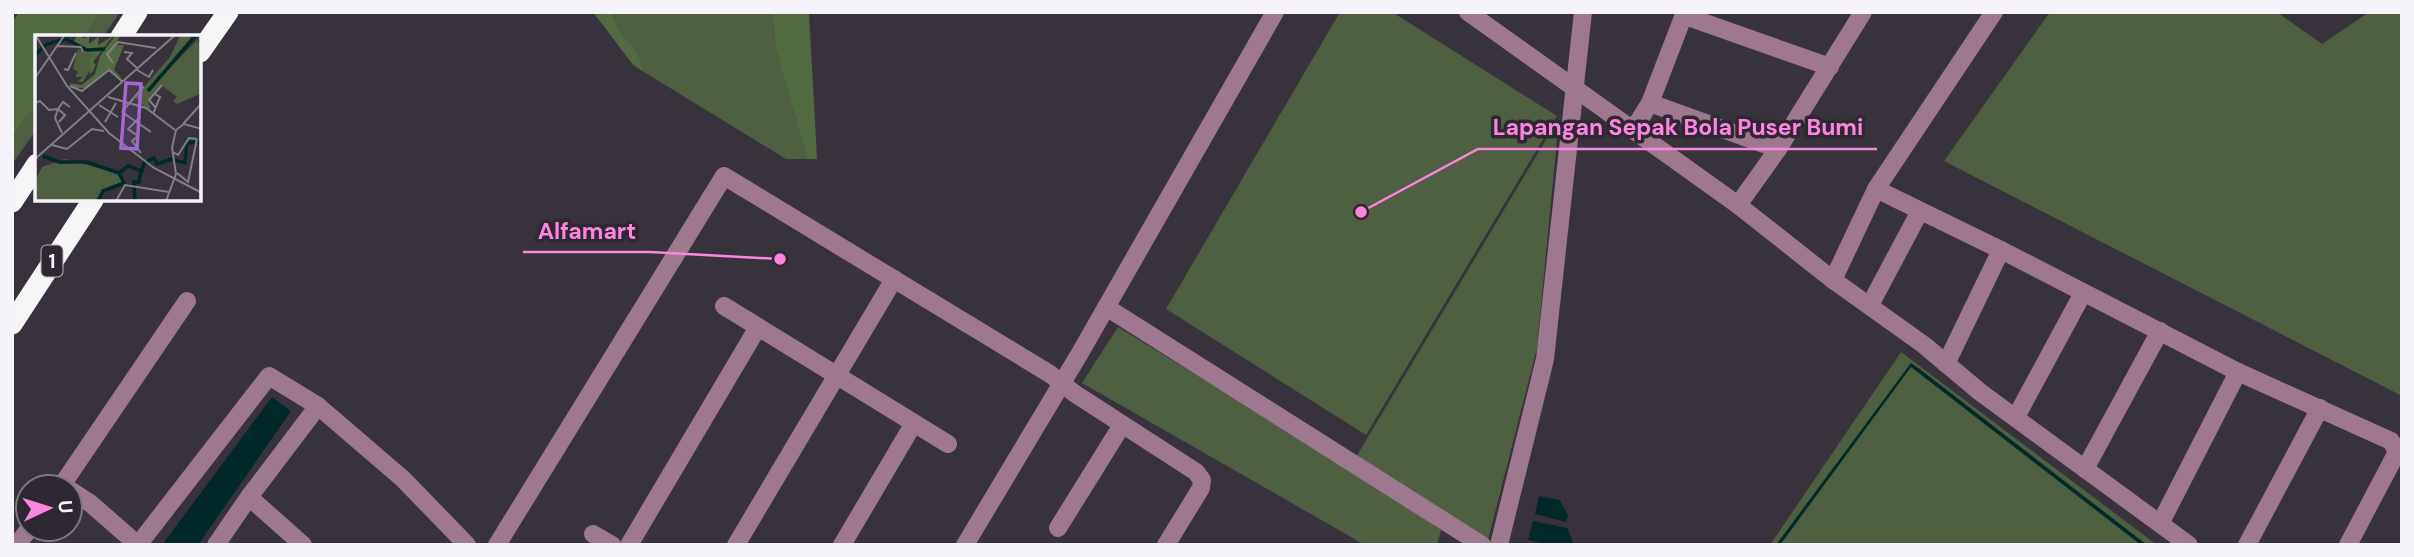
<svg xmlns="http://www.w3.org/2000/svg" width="2414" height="557" viewBox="0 0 2414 557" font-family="'DM Sans',sans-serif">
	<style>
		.green { fill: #4e5f42 }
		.forest { fill: #526a41 }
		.water { fill: #022929 }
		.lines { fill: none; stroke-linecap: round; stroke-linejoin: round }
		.minor { stroke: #9e788f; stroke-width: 18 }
		.highway { stroke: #f6f6f6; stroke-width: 21 }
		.labels { text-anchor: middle; stroke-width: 7; stroke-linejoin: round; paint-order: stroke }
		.shield { fill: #2d2831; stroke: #bab6be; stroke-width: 2 }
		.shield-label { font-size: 19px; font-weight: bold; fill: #f7f3fa }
		.inset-river { fill: none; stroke: #022929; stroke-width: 3.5 }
		.inset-road { fill: none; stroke: #847f87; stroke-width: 2 }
		.view { fill: #a068d1; fill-opacity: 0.15; stroke: #a068d1; stroke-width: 3.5 }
		.inset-edge { fill: none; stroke: #f7f3fa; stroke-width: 3.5 }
		.leader { fill: none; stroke: #fe85df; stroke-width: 2.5 }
		.callout-dot { fill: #fe85df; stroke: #2d2831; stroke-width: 2.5 }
		.callout-label { font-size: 23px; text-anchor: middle; font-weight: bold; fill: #fe85df; stroke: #2d2831; stroke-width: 7; stroke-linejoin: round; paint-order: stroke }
	</style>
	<rect width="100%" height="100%" fill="#37323b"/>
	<!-- green -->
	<g class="green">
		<path d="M 101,12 L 120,12 L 103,37 L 83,37 Z"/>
		<path d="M 612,12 L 772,12 L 776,50 L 807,159 L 786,159 L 644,72 C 641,48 617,35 612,12 Z"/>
		<path d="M 1340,12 L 1392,12 L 1557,116 L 1366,435 L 1166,309 Z"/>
		<path d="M 2050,12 L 2277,12 L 2322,44 L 2369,12 L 2402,12 L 2402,396 L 1944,161 Z"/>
		<path d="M 37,103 L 37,129 L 12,164 L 12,137 Z"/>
		<path d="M 1559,118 L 1537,348 L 1488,540 L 1356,457 Z"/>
		<path d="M 1118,327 L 1349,468 L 1441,530 L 1437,545 L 1365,545 L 1082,383 Z"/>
		<path d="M 1901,352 L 2157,545 L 1770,545 Z"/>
	</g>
	<!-- forest -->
	<g class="forest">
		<path d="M 19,12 L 101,12 L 83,37 L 37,37 L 37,103 L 12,137 L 12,23 Z"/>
		<path d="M 593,12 L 612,12 C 617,35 641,48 644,72 L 633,65 Z"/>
		<path d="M 772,12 L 809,12 L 817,159 L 807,159 L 776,50 Z"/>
	</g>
	<!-- water -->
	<g class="water">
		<path d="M 1911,363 L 1921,370 L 2147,545 L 2141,545 L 1911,367 L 1780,545 L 1776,545 Z"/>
		<path d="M 272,397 L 291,411 L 198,545 L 162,545 Z"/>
		<path d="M 1539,496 L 1560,500 L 1568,516 L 1566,522 L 1535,514 Z"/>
		<path d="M 1533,521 L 1567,528 L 1574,545 L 1550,545 L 1528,540 Z"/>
	</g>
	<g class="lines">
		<!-- minor -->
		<g class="minor">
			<path d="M 1468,12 L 1738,205 L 1833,280 L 1924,345 L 1980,392 L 2189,545"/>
			<path d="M 1691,18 L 1830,67"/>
			<path d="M 1650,103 L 1778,149"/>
			<path d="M 1633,130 L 1650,103 L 1685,12"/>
			<path d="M 1876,189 L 2001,250 L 2238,372 L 2391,441 L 2397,452 L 2348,545"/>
			<path d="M 1738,205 L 1778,149 L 1863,12"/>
			<path d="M 1833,280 L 1876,189 L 1994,12"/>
			<path d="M 1870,305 L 1920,211"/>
			<path d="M 724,306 L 948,444"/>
			<path d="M 1106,307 L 1482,545"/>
			<path d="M 1946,364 L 2001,250"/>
			<path d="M 2016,417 L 2083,293"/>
			<path d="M 2085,469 L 2160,331"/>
			<path d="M 62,485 L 187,301"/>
			<path d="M 70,490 L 90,503 L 138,545 L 269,376 L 318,406 L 403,479 L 467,545"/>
			<path d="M 249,497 L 303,545"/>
			<path d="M 2161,522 L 2238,372"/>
			<path d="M 1058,528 L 1122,425"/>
			<path d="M 593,534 L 612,545"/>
			<path d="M 17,545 L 29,529"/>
			<path d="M 216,545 L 249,497 L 318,406"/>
			<path d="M 497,545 L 724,176 L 1050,374 L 1074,393 L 1196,472 L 1202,480 L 1201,488 L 1166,545"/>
			<path d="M 629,545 L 758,327"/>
			<path d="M 736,545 L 894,279"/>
			<path d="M 842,545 L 914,423"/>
			<path d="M 965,545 L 1080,353 L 1275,12"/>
			<path d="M 1499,545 L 1545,359 L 1583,12"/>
			<path d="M 2247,545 L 2320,408"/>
		</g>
		<!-- highway -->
		<g class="highway">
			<path d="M 121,37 L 137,12"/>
			<path d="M 200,52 L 228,12"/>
			<path d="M 12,202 L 37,164"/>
			<path d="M 12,324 L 93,200"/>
		</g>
	</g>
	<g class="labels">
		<!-- shield labels -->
		<rect class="shield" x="41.5" y="245.5" width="21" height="31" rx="5"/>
		<g class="shield-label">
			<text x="52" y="268">1</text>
		</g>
	</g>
	<!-- overview -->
	<g transform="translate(35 35)">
		<rect width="166" height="166" fill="#37323b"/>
		<path d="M 145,1 L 157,2 L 112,56 L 166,1 L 162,8 L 166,7 L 167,58 L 142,69 L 138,66 L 142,62 L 126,50 L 113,66 L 116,74 L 111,73 L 100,62 L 135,22 ZM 43,13 L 45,19 L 60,20 L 54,27 L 59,35 L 58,38 L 57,32 L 48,47 L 43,47 L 47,42 L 40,42 L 43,37 L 38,34 ZM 30,124 L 85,139 L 89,147 L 70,156 L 61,166 L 0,166 L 0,146 L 7,132 Z" fill="#4e5f42"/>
		<path d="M 41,1 L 49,1 L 47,4 L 54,1 L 54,9 L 64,1 L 63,10 L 78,1 L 58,27 L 61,30 L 55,40 L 54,24 L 60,20 L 45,19 L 44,14 L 48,18 L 51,14 L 39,7 ZM 80,1 L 85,1 L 80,10 L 89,10 L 79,35 L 88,44 L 73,35 L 50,53 L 39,53 L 34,48 L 47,50 L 60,39 L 65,21 Z" fill="#526a41"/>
		<path class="inset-river" d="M 0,20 L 12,9 L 31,4 L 52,15 L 70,14M 113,56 L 160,1M 8,121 L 24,127 L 52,127 L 84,138M 63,166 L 68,156 L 89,148 L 84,138 L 93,131 L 107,136 L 109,128 L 119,123 L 122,129 L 136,124 L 150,128 L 152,108 L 167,107M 100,166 L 99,147 L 104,147 L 106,136"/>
		<path class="inset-road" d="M 1,1 L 32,51 L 74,98 L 119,133 L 167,158M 22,11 L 46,12 L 48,17M 89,17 L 97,18 L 92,24 L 102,33M 78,28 L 72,19 L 83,7 L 121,13M 29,34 L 33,35 L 41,18M 102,35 L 114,42 L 118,35M 0,43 L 29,1M 35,51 L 47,56 L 74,35 L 88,47M 73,62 L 111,73 L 140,95M 0,68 L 5,66 L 14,75 L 23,74 L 20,83 L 27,98M 64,70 L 83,82M 121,73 L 114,65 L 127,50M 87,77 L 108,52 L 103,49M 87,77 L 116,97M 118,79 L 125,62 L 120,59M 104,83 L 93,94 L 103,101 L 97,106 L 106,118M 24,87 L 30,80 L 23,74 L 28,67 L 35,72M 70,87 L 81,68M 148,89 L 167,68M 17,110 L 32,114 L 57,94 L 69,96M 138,117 L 143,120 L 154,103 L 162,104M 0,124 L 139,1M 142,138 L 153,147 L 162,104M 81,166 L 90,150 L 134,157M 131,166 L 141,139 L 137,113 L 141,95 L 149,89 L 167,94"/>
		<path class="view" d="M 91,48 L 106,49 L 102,114 L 86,113 Z"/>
		<rect width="166" height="166" class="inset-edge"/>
	</g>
	<!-- callouts -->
	<path class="leader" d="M1361 212L1478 149H1877M780 259L650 252H523"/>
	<g class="callout-dot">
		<circle cx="1361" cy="212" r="7"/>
		<circle cx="780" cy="259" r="7"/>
	</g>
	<g class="callout-label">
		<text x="1678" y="135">Lapangan Sepak Bola Puser Bumi</text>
		<text x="587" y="239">Alfamart</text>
	</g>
	<!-- border -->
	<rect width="2414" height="557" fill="none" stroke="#f7f3fa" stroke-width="28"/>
	<!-- north arrow -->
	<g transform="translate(49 508) rotate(86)"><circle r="33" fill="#2d2831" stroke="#7e7981" stroke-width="2"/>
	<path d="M0-5L12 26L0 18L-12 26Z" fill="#fe85df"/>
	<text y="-10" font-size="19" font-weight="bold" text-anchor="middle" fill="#f7f3fa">U</text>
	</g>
</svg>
